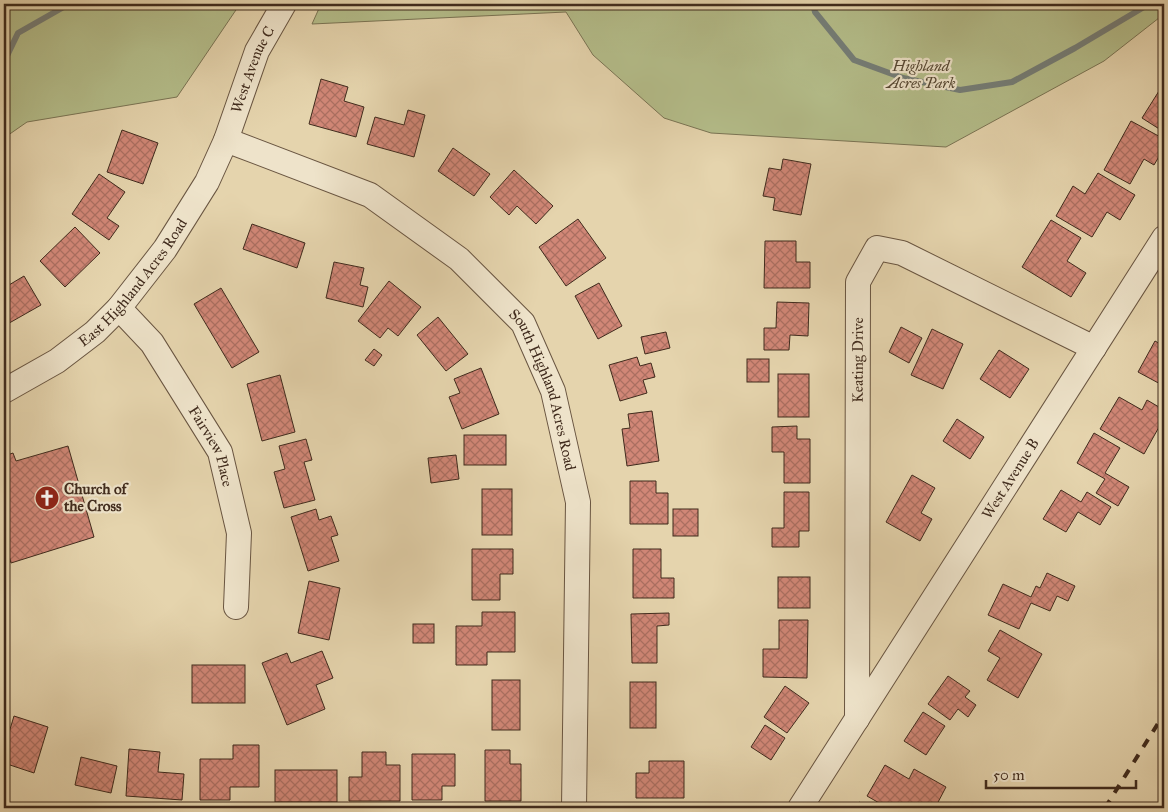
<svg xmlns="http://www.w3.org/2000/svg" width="1168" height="812" viewBox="0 0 1168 812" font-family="'IM FELL Great Primer',serif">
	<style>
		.park { fill: #b4bd8a; stroke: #7a7454 }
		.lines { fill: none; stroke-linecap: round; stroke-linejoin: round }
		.stream { stroke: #757e78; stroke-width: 6 }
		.building { fill: url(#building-cross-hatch); stroke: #402b1d }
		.street-casing { stroke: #695541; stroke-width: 26 }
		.street { stroke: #eee3ca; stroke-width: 24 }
		.rail { stroke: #402b1d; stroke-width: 4; stroke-dasharray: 9 9; stroke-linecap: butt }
		.labels { text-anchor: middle; stroke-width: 4.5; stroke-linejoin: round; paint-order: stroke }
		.park-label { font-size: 15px; font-style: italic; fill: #574833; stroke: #eee3ca }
		.street-label { font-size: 15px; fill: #402b1d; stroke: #eee3ca }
		.poi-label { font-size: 15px; font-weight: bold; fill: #402b1d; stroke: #eee3ca; text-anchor: start }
	</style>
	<defs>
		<pattern id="building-cross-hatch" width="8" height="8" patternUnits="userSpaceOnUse" patternTransform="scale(1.25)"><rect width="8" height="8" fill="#d18777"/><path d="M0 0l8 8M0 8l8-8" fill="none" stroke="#ab6f61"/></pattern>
	</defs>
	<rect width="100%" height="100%" fill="#e5d4ad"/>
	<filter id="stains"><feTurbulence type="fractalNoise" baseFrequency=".004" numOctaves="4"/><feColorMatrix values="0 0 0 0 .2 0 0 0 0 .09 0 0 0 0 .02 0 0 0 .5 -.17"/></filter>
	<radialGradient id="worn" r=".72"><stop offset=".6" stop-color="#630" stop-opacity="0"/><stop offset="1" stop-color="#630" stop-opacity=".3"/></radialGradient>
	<!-- park -->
	<g class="park">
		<path d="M 4,4 L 240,4 L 177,97 L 27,122 L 4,138 Z"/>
		<path d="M 321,4 L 1164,4 L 1164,14 L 1104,61 L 946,147 L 711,133 L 664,118 L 593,55 L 566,12 L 312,24 Z"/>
	</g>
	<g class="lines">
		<!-- stream -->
		<g class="stream">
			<path d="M 813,4 L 815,12 L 854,60 L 903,78 L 960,90 L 1012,82 L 1075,48 L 1149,4"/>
			<path d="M 4,62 L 18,33 L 69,4"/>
		</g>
	</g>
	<!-- building -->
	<g class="building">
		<path d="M 321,79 L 348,87 L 344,101 L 364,107 L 356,137 L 309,124 Z"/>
		<path d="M 1164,83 L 1164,132 L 1142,118 Z"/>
		<path d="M 408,110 L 425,115 L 414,157 L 367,144 L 375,117 L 404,125 Z"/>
		<path d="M 1131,121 L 1164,139 L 1164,148 L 1154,165 L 1144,159 L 1130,184 L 1104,170 Z"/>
		<path d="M 122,130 L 158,143 L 143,184 L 107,172 Z"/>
		<path d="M 453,148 L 490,174 L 474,196 L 438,171 Z"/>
		<path d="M 783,159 L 811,164 L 801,215 L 773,210 L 775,198 L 763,196 L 769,168 L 781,170 Z"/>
		<path d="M 514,170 L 553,206 L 536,224 L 517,206 L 509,215 L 490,197 Z"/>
		<path d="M 1098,173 L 1135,195 L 1120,220 L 1107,212 L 1092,237 L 1056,216 L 1073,186 L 1085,194 Z"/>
		<path d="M 99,174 L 125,192 L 107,218 L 119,226 L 109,240 L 72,214 Z"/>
		<path d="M 578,219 L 606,258 L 566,286 L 539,247 Z"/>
		<path d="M 1051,220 L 1081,238 L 1067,261 L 1086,273 L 1071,297 L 1022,267 Z"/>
		<path d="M 252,224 L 305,243 L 297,268 L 243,249 Z"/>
		<path d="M 75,227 L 100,253 L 65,287 L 40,261 Z"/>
		<path d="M 765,241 L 796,241 L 796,262 L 810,262 L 810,288 L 764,288 Z"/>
		<path d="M 334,262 L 364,268 L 360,285 L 368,287 L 363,307 L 326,298 Z"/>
		<path d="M 24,276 L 41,305 L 4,326 L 4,288 Z"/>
		<path d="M 389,281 L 421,307 L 398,336 L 388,328 L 380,338 L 358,321 Z"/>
		<path d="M 599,283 L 622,326 L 598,339 L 575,296 Z"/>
		<path d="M 221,288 L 259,352 L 232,368 L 194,304 Z"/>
		<path d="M 777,302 L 809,303 L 808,336 L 790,335 L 789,350 L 764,350 L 764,328 L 776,328 Z"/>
		<path d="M 438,317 L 468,354 L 446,371 L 417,335 Z"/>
		<path d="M 901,327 L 922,338 L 909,363 L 889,352 Z"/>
		<path d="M 932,329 L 963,344 L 943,389 L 911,375 Z"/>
		<path d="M 666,332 L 670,348 L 645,354 L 641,337 Z"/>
		<path d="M 1155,341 L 1164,346 L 1164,386 L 1138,372 Z"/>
		<path d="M 374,349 L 382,355 L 374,366 L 365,360 Z"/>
		<path d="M 999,350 L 1029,369 L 1010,398 L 980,379 Z"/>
		<path d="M 637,357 L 640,366 L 651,363 L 655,377 L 643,380 L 647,393 L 620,401 L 609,365 Z"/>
		<rect x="747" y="359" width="22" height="23"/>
		<path d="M 481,368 L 499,414 L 462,429 L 449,397 L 460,393 L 454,379 Z"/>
		<rect x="778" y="374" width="31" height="43"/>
		<path d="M 280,375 L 295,432 L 262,441 L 247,384 Z"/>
		<path d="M 1164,393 L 1164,404 L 1160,401 Z"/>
		<path d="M 1119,397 L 1142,410 L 1147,400 L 1164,410 L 1164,418 L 1144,454 L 1100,429 Z"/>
		<path d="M 652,411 L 659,461 L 627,466 L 622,429 L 630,428 L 628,414 Z"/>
		<path d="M 957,419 L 984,437 L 970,459 L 943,441 Z"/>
		<path d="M 797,426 L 797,439 L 810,439 L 810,483 L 784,483 L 784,452 L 772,452 L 772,427 Z"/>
		<path d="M 1094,433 L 1120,448 L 1105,473 L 1129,487 L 1118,506 L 1096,493 L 1105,479 L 1077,463 Z"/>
		<rect x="464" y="435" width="42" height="30"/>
		<path d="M 306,439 L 312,460 L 304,462 L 315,500 L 284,508 L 274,472 L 285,469 L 279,446 Z"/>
		<path d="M 68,446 L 94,537 L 11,563 L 4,538 L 4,456 L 13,453 L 16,461 Z"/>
		<path d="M 456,455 L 459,479 L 431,483 L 428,458 Z"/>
		<path d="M 912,475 L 935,488 L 921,513 L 932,519 L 920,541 L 886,522 Z"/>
		<path d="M 630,481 L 656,481 L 656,493 L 668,493 L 668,524 L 630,524 Z"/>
		<rect x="482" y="489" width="30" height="46"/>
		<path d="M 1061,490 L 1081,502 L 1087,492 L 1111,507 L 1100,525 L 1078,512 L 1066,532 L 1043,519 Z"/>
		<path d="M 784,492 L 809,492 L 809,531 L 799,531 L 799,547 L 772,547 L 772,528 L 784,528 Z"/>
		<path d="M 316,509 L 319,520 L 331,516 L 338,535 L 331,537 L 339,561 L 308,571 L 291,517 Z"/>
		<rect x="673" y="509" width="25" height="27"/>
		<path d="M 472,549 L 513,549 L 513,574 L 500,574 L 500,600 L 472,600 Z"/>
		<path d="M 633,549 L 661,549 L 661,578 L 674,578 L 674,598 L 633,598 Z"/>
		<path d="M 1047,573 L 1075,586 L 1068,601 L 1057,596 L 1050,611 L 1031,603 L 1019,629 L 988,615 L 1003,584 L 1031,597 L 1036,586 L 1040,588 Z"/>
		<rect x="778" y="577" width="32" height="31"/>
		<path d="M 309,581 L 340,588 L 329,640 L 298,633 Z"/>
		<path d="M 482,612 L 515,612 L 515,652 L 487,652 L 487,665 L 456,665 L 456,626 L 482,626 Z"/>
		<path d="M 669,613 L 669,625 L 657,626 L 657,663 L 632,663 L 631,614 Z"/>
		<path d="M 779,620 L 808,620 L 807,678 L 763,677 L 763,649 L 779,649 Z"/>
		<rect x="413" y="624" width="21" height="19"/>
		<path d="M 1000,630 L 1042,654 L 1018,698 L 987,680 L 1000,658 L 988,651 Z"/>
		<path d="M 322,651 L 333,678 L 316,685 L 325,709 L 287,725 L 262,663 L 287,653 L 291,663 Z"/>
		<rect x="192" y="665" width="53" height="38"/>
		<path d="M 948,676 L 970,691 L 965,697 L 976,705 L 968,717 L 958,709 L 950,720 L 928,704 Z"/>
		<rect x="492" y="680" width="28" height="50"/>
		<rect x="630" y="682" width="26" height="46"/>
		<path d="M 785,686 L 809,703 L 787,733 L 764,717 Z"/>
		<path d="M 923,712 L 945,726 L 926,755 L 904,741 Z"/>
		<path d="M 14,716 L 48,727 L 34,773 L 4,763 L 4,749 Z"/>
		<path d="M 765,725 L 785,738 L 771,760 L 751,747 Z"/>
		<path d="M 233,745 L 259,745 L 259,787 L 230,787 L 230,800 L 200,800 L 200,759 L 233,759 Z"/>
		<path d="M 129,749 L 160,752 L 158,772 L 184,774 L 182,800 L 126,796 Z"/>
		<path d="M 485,750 L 510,750 L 510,764 L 521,764 L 521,801 L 485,801 Z"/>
		<path d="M 362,752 L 386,752 L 386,765 L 400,765 L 400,801 L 349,801 L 349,777 L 362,777 Z"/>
		<path d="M 412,754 L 455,754 L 455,786 L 442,786 L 442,800 L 412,800 Z"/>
		<path d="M 81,757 L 117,766 L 111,793 L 75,785 Z"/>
		<path d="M 649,761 L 684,761 L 684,798 L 636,798 L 636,773 L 649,773 Z"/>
		<path d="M 885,765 L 909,779 L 914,769 L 946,787 L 935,808 L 922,803 L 919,808 L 910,808 L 901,803 L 899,808 L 888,808 L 867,796 Z"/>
		<rect x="275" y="770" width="62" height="32"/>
		<path d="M 859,802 L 870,808 L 855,808 Z"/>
	</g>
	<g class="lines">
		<defs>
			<g id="street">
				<path id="s1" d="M 226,140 L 370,195 L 459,259 L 523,323 L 553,391 L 578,502 L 574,808"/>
				<path id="s2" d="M 119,308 L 152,343 L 220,452 L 239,533 L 236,607"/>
				<path id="s3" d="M 4,391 L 57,361 L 95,332 L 119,308 L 165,249 L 207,182 L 226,140 L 257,51 L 284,4"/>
				<path id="s4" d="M 857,719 L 858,282 L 877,248 L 902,253 L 1094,348"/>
				<path id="s5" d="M 800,808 L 1164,238"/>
			</g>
		</defs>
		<!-- street casing -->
		<use href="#street" class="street-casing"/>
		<!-- street -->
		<use href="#street" class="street"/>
		<!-- rail -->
		<path class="rail" d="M 1105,808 L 1164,714"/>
	</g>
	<!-- icons -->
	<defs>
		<symbol id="church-disc" viewBox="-11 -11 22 22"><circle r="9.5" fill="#8f2418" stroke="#eee3ca"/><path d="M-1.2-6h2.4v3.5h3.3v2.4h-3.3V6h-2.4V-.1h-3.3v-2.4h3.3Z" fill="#fff"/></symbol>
	</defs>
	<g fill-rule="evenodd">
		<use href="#church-disc" x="33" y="484" width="28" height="28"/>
	</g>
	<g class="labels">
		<!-- park labels -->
		<g class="park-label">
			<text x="921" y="71">Highland<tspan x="921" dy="17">Acres Park</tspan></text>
		</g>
		<!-- street labels -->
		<g class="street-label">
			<text dy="5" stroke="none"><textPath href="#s3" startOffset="418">West Avenue C</textPath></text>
			<text dy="5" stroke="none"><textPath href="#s3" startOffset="171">East Highland Acres Road</textPath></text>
			<text dy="5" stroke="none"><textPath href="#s4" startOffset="359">Keating Drive</textPath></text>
			<text dy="5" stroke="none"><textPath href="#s1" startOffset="424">South Highland Acres Road</textPath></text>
			<text dy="5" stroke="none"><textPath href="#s2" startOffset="168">Fairview Place</textPath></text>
			<text dy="5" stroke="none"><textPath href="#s5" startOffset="391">West Avenue B</textPath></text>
		</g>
		<!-- poi labels -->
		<g class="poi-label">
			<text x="64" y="494">Church of<tspan x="64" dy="17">the Cross</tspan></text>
		</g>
	</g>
	<!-- margin -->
	<rect width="1168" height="812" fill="none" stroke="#e5d4ad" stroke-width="20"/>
	<rect x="5" y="5" width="1158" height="802" fill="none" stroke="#402b1d" stroke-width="2.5"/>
	<rect x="10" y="10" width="1148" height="792" fill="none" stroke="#402b1d"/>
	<!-- scale -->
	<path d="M986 780v8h150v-8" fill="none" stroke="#402b1d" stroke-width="2.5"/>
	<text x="993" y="780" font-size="15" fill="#402b1d" stroke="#eee3ca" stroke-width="4" paint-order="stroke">50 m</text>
	<rect width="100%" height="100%" filter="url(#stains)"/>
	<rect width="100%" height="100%" fill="url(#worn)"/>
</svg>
